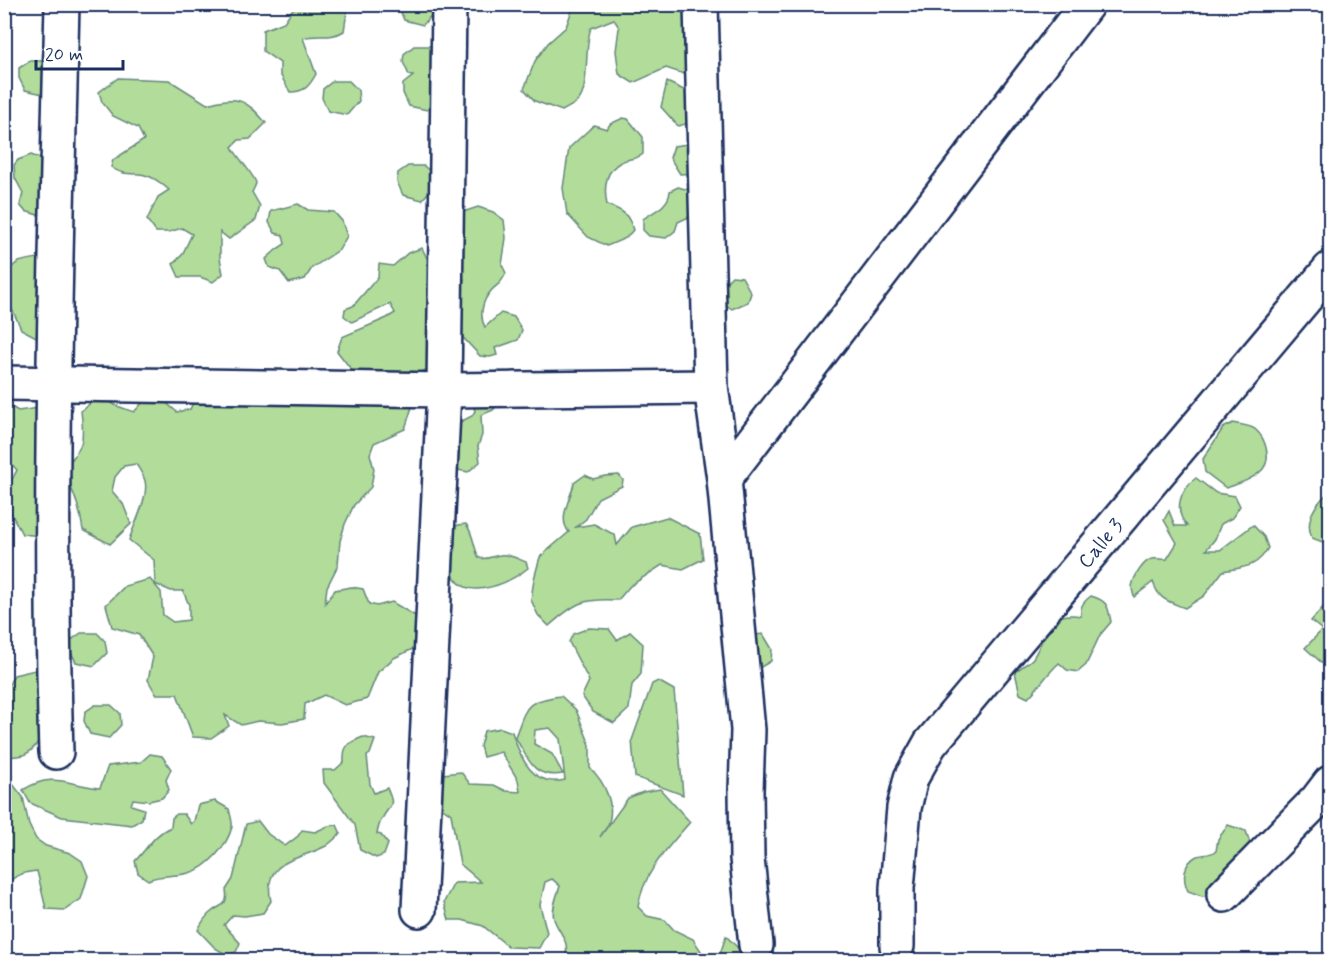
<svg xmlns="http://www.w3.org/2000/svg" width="1335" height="965" viewBox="0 0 1335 965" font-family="Mynerve,sans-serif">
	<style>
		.green { fill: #b1dc99; stroke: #66867c; stroke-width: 1.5 }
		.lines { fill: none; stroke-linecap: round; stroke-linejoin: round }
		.minor-casing { stroke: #1b2f5e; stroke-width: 38 }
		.minor { stroke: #fff; stroke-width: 33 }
		.labels { text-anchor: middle; stroke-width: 5; stroke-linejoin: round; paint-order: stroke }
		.street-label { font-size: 20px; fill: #1b2f5e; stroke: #fff }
	</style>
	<rect width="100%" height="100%" fill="#fff"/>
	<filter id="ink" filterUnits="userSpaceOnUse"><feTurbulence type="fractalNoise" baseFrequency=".0167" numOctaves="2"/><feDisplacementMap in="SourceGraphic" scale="12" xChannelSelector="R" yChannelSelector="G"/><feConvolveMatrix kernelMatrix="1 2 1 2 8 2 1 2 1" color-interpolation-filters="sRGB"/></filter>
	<g filter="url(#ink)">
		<!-- green -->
		<g class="green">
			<path d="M 300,4 L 348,5 L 344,31 C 330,40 317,33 303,38 L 316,74 C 309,87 304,92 290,92 L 280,74 L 280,63 L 263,51 L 263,30 L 284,22 L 292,10 Z"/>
			<path d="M 398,5 L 434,5 L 435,11 L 423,25 L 404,20 Z"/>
			<path d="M 569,5 L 684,5 L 702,66 L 684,74 L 666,68 L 633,83 L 619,74 L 616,51 L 619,28 L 614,19 L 591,28 C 584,44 590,90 578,101 C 574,105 567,108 562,111 L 535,101 L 524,89 L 535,61 L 548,43 L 566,27 L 572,10 Z"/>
			<path d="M 414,46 L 430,46 L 438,55 L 440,66 L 430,77 L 438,85 L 440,96 L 427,110 L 409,106 L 403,93 L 403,84 L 413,76 L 409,75 L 403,62 L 404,54 Z"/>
			<path d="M 30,61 L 46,61 L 56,81 L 43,94 L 25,90 L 19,78 L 19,68 Z"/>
			<path d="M 118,78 L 169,80 L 207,104 C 238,96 245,98 266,123 L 250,139 L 239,140 L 232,147 C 236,155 256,178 256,183 C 256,184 253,191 252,192 L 260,206 L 256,220 L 229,239 L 220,232 L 220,258 L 223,274 L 213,282 L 200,277 L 179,277 L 173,264 L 182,255 L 192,234 L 182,228 L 169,232 L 156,232 L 147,220 L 158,197 L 169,190 C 160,182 151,175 139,174 C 125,173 123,175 111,167 L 113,160 L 144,140 L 138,128 L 113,116 L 102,102 L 99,92 Z"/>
			<path d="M 333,81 L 349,81 L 358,90 L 359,101 L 347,115 L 328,111 L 322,98 L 323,89 Z"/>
			<path d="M 667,82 L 709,102 L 702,120 L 678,126 L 661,107 Z"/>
			<path d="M 623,118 L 628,119 L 643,137 L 643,154 C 636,160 628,158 621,162 C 604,171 604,190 607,205 C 622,210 629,214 633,230 L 626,238 L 607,246 L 588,237 L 567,214 L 563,188 L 569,148 L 594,125 L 607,129 L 610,124 Z"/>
			<path d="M 694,143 L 700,173 L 680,174 L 670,158 L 674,146 Z"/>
			<path d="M 31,155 L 42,159 L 47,200 L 38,215 L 25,211 L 20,205 L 23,193 L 15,178 L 14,165 L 18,160 Z"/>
			<path d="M 408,166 L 424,166 L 433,174 L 434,186 L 422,200 L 403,195 L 397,182 L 398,173 Z"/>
			<path d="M 678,187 L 697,192 L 697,213 L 678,222 L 675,231 L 666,238 L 649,236 L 643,230 L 643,219 C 654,211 669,206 670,191 Z"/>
			<path d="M 298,204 L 308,210 L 334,212 L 342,221 L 347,236 L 339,250 L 312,268 L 305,279 L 289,283 L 280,271 L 269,267 L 266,259 L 277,249 L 285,244 L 283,235 L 275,233 L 269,222 L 271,211 Z"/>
			<path d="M 478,207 L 493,212 L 504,220 L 506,238 L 502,265 L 506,273 C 500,286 498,283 491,291 C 482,301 479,316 485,327 L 501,313 L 514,317 L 522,330 L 518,340 L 495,348 L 497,355 L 490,357 L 480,356 L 457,331 L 461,289 L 464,280 L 451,216 Z"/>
			<path d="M 422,248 L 436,276 L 428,369 L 409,377 L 354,373 L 337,351 L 342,337 L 387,318 L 395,313 L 390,304 L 352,322 L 344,316 L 345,309 L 353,306 L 378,277 L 379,264 L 393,266 L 408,253 Z"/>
			<path d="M 38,258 L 63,270 L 46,331 L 36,337 L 21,329 C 14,311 1,295 8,276 C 11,269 12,265 19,262 C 25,260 32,259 38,258 Z"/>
			<path d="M 732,276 L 742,277 L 751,293 L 748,302 L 732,309 L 720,301 L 723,285 Z"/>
			<path d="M 99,396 L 117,406 L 134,412 L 145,400 L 164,401 L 177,412 L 190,409 L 193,403 L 202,399 C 211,406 219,402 228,397 L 413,404 L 405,429 L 374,443 L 370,454 L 374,469 L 371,487 L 354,505 L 345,524 L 340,541 L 338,565 L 327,587 L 325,603 L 335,590 L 351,587 L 363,589 L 369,604 L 377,606 L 392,602 L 417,617 L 421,645 L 394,658 L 378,672 L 367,699 L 345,705 L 324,695 L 305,704 L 304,719 L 282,723 L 258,721 L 241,725 L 225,715 L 229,726 L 211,738 L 193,737 L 177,694 L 156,694 L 148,680 L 153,657 L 139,635 L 112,627 L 106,605 L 125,586 L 150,579 L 161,592 L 163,615 L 173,622 L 189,620 L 189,605 L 183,591 L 171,591 L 155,584 L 154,560 L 129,540 C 134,525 149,496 145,481 C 144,476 139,469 136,464 L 124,466 L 115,477 L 112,491 L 123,504 L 131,524 L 110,544 L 83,530 C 80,508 74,490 62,471 C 83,447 85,443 81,411 Z"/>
			<path d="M 496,400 L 497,406 L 493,410 L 481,415 L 482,435 L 478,446 L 480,462 L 468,472 L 458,470 L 453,458 L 454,425 L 472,416 L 475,411 L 473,405 Z"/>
			<path d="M 5,403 L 18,411 L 38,408 L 41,536 L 22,534 L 11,513 L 8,487 L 17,470 L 5,457 Z"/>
			<path d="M 1233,423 C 1240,425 1251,425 1256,430 C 1265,438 1272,458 1263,469 C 1254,479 1238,484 1226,488 L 1205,472 L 1203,459 L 1223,428 Z"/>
			<path d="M 585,475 L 593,479 L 605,476 L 619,475 L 623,480 L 622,486 L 598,498 L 586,519 L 576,527 L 594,524 L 615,535 L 617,545 L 632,527 L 667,517 L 700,534 L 703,559 L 683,569 L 662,565 L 630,586 L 618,600 C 583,598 576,602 549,626 L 538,615 L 531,600 L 534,579 L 540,557 L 569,532 C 557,519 571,498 574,483 Z"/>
			<path d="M 1196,478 L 1216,493 L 1235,496 L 1240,506 L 1232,518 L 1221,524 L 1215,539 L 1206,550 L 1220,550 L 1253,525 L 1264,537 L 1268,548 C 1257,568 1244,567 1223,571 L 1204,596 L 1185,608 C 1167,601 1159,600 1153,582 L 1134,597 C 1133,593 1132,590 1132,587 C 1133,578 1143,561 1152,559 C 1158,558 1162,560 1167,559 L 1177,543 L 1164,520 L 1169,511 L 1175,526 L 1187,526 C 1173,510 1180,489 1196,478 Z"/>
			<path d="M 1330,491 L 1330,545 L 1312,538 C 1304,520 1316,503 1330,491 Z"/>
			<path d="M 466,524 C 474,535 473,546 479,558 C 488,560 491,556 500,555 C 508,553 518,559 526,562 L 528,568 C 512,581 470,602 455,578 C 447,566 446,550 443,536 L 458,525 Z"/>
			<path d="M 1091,596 C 1108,601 1108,606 1111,622 L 1100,635 L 1086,665 L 1078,672 L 1067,670 L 1059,663 C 1047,674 1039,687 1028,698 L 1020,694 L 1015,672 C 1020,667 1029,663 1033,658 C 1047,636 1047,609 1081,616 C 1080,606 1083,602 1091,596 Z"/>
			<path d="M 1325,605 L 1330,609 L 1330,670 L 1305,648 L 1322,630 L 1311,621 Z"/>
			<path d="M 589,628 L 609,629 L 617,640 L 630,632 L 643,644 L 641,674 L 632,685 L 629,709 L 614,723 L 593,712 L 582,696 L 589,681 L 569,642 L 573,634 Z"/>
			<path d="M 81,633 L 97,633 L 105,641 L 107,653 L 94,666 L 76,662 L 70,650 L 70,641 Z"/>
			<path d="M 763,634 L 772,649 L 771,661 L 761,667 L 748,667 L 748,636 Z"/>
			<path d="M 35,670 L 54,691 C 49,711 45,746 24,755 C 20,756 14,756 10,757 L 5,754 L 4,722 L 7,720 L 5,692 L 14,675 Z"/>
			<path d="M 658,681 L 674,690 L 683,795 L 635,777 L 632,740 L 652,684 Z"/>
			<path d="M 561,696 L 576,710 L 590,745 L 590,768 C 604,781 616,805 608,825 C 606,829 602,833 600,837 L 628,798 L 643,792 L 660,789 L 690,822 C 667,849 644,871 638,907 L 647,916 L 665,920 L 674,930 L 693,939 L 705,957 L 710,960 L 564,960 C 572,942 559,934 554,919 C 551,910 557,895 560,886 L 552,879 L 545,882 L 540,905 L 547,933 L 539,948 L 509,947 L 483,926 L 462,920 L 449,920 L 444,902 L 454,883 L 481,882 L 460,864 L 451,814 L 436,803 L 439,783 L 443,774 L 461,772 L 470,784 L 494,785 L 506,791 L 520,792 L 518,780 L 501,752 L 483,757 L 480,746 L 484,731 L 501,728 L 512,732 C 520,758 533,788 565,780 L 560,739 L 550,728 L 535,730 L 534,744 L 552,754 L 563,774 C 533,779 529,760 515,737 C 527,705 525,701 561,696 Z"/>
			<path d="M 95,705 L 111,705 L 120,713 L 121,725 L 109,738 L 90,734 L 84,721 L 85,712 Z"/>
			<path d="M 363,737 L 375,740 L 370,754 L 367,756 L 370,784 L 374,793 L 387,788 C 396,808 390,803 382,819 C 379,823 378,829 377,834 L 381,835 L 388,844 L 384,855 L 376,858 L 360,850 L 355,825 L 324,783 L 323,770 L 335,770 L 344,762 C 343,745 348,743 363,737 Z"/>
			<path d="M 150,754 L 162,756 L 171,769 L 166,780 L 169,790 L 162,798 L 149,801 L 133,799 L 131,805 L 144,809 L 142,819 L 132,825 L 62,817 L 30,803 L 23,790 C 53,771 68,785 100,788 L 108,766 L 141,762 Z"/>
			<path d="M 12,783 L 23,797 L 29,825 L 36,839 L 46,846 L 70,853 L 82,861 L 88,876 L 81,899 L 65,910 L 46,909 L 37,871 C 24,872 11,876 5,888 L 5,786 Z"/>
			<path d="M 215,801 L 229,809 C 230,814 233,822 232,827 C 227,846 208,868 189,873 C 174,877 163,874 148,880 L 138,873 L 135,861 C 147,849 154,834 171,827 L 172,818 L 177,814 L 184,814 L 191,824 L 194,821 L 198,805 Z"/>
			<path d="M 258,821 L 268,834 L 285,846 L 298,836 L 302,830 L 315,832 L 328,826 L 337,825 L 341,834 C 336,837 331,843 326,846 C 300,860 261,859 271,901 L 263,913 L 245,916 L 233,915 L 224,925 L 240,943 L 236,952 L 227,955 L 215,948 L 198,930 C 201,924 205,917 210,913 C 220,904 229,907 226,890 L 233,879 L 246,824 Z"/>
			<path d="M 1228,825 L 1246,831 L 1253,852 L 1226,894 L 1202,896 L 1188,891 C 1182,879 1183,863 1197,856 C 1204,854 1210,855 1216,851 L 1218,839 Z"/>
			<path d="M 726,936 L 743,953 L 744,960 L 718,960 Z"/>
		</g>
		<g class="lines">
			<defs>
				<g id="minor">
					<path d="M 701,4 L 711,387 L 724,479 L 748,730 L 746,791 L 747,858 L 756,945"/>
					<path d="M 4,383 L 444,390 L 711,387"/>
					<path d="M 724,479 L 1087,4"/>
					<path d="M 56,752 C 48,503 56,254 62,4"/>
					<path d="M 1224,895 L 1317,800 L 1330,783"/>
					<path d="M 419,910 L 444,390 L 449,4"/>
					<path d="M 897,946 L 897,888 L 904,808 L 911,778 L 930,744 L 1330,269"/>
				</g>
			</defs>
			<!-- minor casing -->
			<use href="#minor" class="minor-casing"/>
			<!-- minor -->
			<use href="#minor" class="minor"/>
		</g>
	</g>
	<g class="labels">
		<!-- street labels -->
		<g class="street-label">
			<text transform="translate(1100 543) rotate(-50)" y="7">Calle 3</text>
		</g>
	</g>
	<!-- margin -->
	<rect width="1335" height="965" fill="none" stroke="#fff" stroke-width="24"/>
	<rect x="12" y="12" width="1311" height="941" fill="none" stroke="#1b2f5e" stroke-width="2" filter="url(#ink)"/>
	<!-- scale -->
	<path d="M36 60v9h87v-9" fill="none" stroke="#1b2f5e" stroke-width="3"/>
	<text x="45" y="60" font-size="18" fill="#1b2f5e" stroke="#ffffff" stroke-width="4.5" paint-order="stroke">20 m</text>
</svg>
